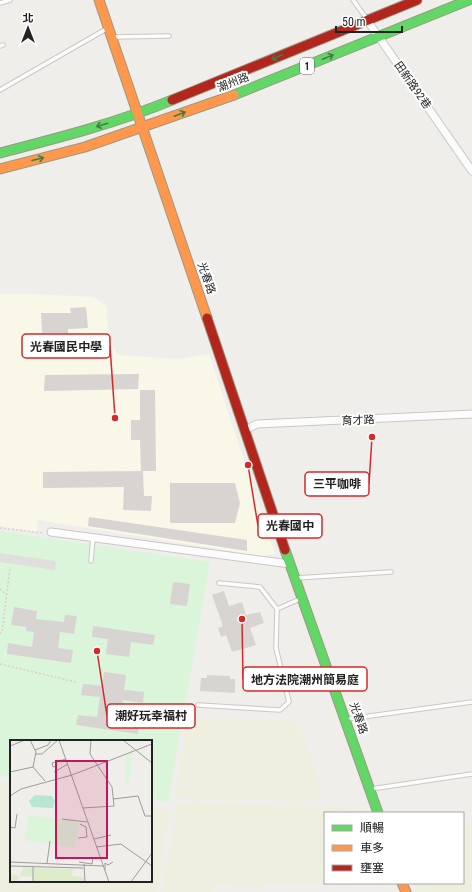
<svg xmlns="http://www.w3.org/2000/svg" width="472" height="892" viewBox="0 0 472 892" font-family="'Roboto Condensed','Noto Sans TC',sans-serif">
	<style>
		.education { fill: #f8f7e8 }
		.farmland { fill: #efefdf }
		.park { fill: #daf5da }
		.parking { fill: #e0dfde }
		.building { fill: #d7d4d2 }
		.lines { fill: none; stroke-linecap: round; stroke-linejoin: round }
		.lane-casing { stroke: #c9c8c7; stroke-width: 5.5 }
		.street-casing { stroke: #c9c8c7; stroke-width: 9 }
		.fast-casing { stroke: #999a82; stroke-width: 11 }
		.slow-casing { stroke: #999a82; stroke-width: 11 }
		.jam-casing { stroke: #999a82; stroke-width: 11 }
		.path { stroke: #dccecd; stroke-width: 1.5; stroke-dasharray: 2 2; stroke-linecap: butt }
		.lane { stroke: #fdfcfc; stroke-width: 3.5 }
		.street { stroke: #fdfcfc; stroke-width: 7 }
		.fast { stroke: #63d668; stroke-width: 9 }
		.slow { stroke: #ff974d; stroke-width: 9 }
		.jam { stroke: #b3261e; stroke-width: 9 }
		.oneway { stroke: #427c45 }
		.labels { text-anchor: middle; stroke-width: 4; stroke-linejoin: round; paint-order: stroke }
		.shield { fill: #fff; stroke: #646464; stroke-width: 1 }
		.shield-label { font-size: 10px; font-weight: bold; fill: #222 }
		.street-label { font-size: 11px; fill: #222; stroke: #fff }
		.inset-road { fill: none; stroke: #9e9c9b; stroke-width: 1 }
		.view { fill: #c2185b; fill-opacity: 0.15; stroke: #c2185b; stroke-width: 2 }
		.inset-edge { fill: none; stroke: #222; stroke-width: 2 }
		.leader { fill: none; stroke: #d62828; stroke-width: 1.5 }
		.callout-dot { fill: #d62828; stroke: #fff; stroke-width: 1.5 }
		.callout { fill: #fff; stroke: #d62828; stroke-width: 1.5 }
		.callout-label { font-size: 12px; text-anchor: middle; font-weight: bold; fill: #222 }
	</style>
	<rect width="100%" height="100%" fill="#f0eeeb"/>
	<!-- education -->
	<path class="education" d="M 0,294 L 32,294 L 94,297 L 106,306 L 109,341 L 118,355 L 178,359 L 209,354 L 275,554 L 261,556 L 38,520 L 37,532 L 0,526 Z"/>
	<!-- farmland -->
	<g class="farmland">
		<path d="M 187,718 L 293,720 L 305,738 L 321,792 L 317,801 L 175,798 Z"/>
		<path d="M 0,782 L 11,783 L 11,881 L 151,881 L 151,805 L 169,812 L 157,892 L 0,892 Z"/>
		<path d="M 193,802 L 367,809 L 368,813 L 325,813 L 325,883 L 376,884 L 274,884 L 254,888 L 215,884 L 213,892 L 162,892 L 177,805 Z"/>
		<path d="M 472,824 L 472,892 L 418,892 L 415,883 L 463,883 L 463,825 Z"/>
	</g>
	<!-- park -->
	<path class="park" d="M 0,531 L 210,562 L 168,802 L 151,799 L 151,741 L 11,741 L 11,778 L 0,776 Z"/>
	<!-- parking -->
	<path class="parking" d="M 0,553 L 56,561 L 55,570 L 0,562 Z"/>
	<!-- building -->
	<g class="building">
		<path d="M 86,307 L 88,328 L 68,329 L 68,333 L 42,333 L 41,313 L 71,313 L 70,308 Z"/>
		<path d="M 139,374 L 138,389 L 44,391 L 45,375 Z"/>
		<path d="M 140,390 L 155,390 L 156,471 L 141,471 L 140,440 L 131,440 L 131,420 L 140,420 Z"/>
		<path d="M 143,471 L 144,496 L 152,496 L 151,511 L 123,510 L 124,487 L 43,488 L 43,472 Z"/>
		<path d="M 170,483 L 235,483 L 240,503 L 235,523 L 170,523 Z"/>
		<path d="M 89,517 L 247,540 L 247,551 L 88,526 Z"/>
		<path d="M 173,582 L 190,584 L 187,606 L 170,604 Z"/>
		<path d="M 224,591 L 229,606 L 242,602 L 246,615 L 260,612 L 264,623 L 250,628 L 256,645 L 232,652 L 226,635 L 221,637 L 218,628 L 223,626 L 212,595 Z"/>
		<path d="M 14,607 L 37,611 L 36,619 L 64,622 L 65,615 L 77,616 L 74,634 L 60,632 L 58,648 L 73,650 L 71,663 L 7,654 L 8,643 L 32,647 L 34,632 L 26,631 L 26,627 L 11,625 Z"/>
		<path d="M 93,626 L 155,635 L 153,645 L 131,642 L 129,657 L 106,654 L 108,639 L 92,637 Z"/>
		<path d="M 104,672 L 126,675 L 124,690 L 144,692 L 143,703 L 123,700 L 120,720 L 139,723 L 138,734 L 76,725 L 78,715 L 97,717 L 100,697 L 81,695 L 83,684 L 102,686 Z"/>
		<path d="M 207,675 L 230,676 L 230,679 L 235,679 L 235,693 L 200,691 L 201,678 L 207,678 Z"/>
	</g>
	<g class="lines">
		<defs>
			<g id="lane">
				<path d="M 353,0 L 367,19"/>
				<path d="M 0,3 L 10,0"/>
				<path d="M 113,37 L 169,36"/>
				<path d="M 0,46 L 3,45"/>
				<path d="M 0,90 L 108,28"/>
				<path d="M 91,561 L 93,537"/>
				<path d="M 296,578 L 391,572"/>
				<path d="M 277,609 L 300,599"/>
				<path d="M 198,705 L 280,710 L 289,702 L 276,648 L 277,609 L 260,587 L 219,583"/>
				<path d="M 348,719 L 472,702"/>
				<path d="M 371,789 L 472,774"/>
			</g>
			<g id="street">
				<path d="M 367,20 L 472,171"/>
				<path d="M 245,430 L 257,424 L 472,414"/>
				<path d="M 51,532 L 290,564"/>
			</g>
			<g id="fast">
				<path d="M 234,95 L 469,0"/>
				<path d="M 0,153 C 58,138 117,123 172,100"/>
				<path d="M 285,550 L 378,813"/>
			</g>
			<g id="slow">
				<path d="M 99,0 L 207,318"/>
				<path d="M 0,169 L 85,147 L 234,95"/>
				<path d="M 402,883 L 406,892"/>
			</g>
			<g id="jam">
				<path d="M 172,100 L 417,0"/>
				<path d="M 207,318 L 285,550"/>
			</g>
		</defs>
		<!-- lane casing -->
		<use href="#lane" class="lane-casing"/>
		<!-- street casing -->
		<use href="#street" class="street-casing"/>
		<!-- fast casing -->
		<use href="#fast" class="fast-casing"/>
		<!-- slow casing -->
		<use href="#slow" class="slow-casing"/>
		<!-- jam casing -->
		<use href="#jam" class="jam-casing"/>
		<!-- path -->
		<g class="path">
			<path d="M 0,528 L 43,533"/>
			<path d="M 0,589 L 7,595"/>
			<path d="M 0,634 L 2,632 L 10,567"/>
			<path d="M 0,664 L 76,682"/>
		</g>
		<!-- lane -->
		<use href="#lane" class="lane"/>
		<!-- street -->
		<use href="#street" class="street"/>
		<!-- fast -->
		<use href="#fast" class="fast"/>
		<!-- slow -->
		<use href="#slow" class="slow"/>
		<!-- jam -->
		<use href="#jam" class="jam"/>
	</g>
	<!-- one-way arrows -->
	<defs><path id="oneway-shaft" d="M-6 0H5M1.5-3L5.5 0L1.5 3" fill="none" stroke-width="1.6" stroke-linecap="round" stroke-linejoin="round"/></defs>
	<g class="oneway">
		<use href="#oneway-shaft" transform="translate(277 57) rotate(157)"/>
		<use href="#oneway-shaft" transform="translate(328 57) rotate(-22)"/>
		<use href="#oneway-shaft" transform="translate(180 114) rotate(-21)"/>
		<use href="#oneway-shaft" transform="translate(102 125) rotate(163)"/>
		<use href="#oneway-shaft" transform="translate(38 159) rotate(-14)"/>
	</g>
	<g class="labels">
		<!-- shield labels -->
		<rect class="shield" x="300" y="58" width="14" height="16" rx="3"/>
		<g class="shield-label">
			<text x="307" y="70">1</text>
		</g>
		<!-- street labels -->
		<g class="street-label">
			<text transform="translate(233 82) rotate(-21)" y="4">潮州路</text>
			<text transform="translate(413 85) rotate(55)" y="4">田新路92巷</text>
			<text transform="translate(207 278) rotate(71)" y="4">光春路</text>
			<text transform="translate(358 420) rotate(-3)" y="4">育才路</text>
			<text transform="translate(359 718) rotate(71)" y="4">光春路</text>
		</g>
	</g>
	<!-- overview -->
	<g transform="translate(10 740)">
		<rect width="142" height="142" fill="#f0eeeb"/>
		<path d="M 13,127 L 23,128 L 22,137 L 9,136 L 7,142 L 0,142 L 0,134 L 10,136 ZM 24,128 L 63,129 L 62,136 L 74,137 L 74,142 L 23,142 Z" fill="#ddeccb"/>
		<path d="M 122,13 L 121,30 L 118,44 L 116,44 L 115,16 ZM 19,75 L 69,82 L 64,108 L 14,100 Z" fill="#daf5da"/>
		<path d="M 25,55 L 42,56 L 45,61 L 43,68 L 22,67 L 19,61 Z" fill="#b7e6d2"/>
		<path class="inset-road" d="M 20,0 L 26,12 L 23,27 L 35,41M 49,0 L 99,142M 113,0 L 142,23M 0,6 L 15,0M 25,10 L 38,5 L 41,0M 26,14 L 32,14 L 48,0M 47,26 L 43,27 L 42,23 L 56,19M 0,32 L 23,27M 44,32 L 58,24M 0,56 L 11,49 L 62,35 L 142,4M 103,59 L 128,56 L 135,76 L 142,76M 73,68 L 104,66 L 102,47 L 80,14 L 81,0M 52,79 L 77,82M 0,87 L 5,88 L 7,74M 68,98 L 77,97 L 76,87 L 70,84M 84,99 L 101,95M 86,107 L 111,104 L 142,126M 0,122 L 93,126M 69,122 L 82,124 L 83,118M 37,123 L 40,101M 74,124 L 75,142M 0,126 L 73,128M 95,130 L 95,123 L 98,125 L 103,122M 23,142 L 23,127M 121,142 L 142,113"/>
		<path class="view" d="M 46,21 L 97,21 L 97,118 L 46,118 Z"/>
		<rect width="142" height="142" class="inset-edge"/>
	</g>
	<!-- callouts -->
	<path class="leader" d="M115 418L110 346M372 437L369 484M248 465L258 526M242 619L243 679M97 651L107 716"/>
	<g class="callout-dot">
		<circle cx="115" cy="418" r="4"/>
		<circle cx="372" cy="437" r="4"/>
		<circle cx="248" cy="465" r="4"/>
		<circle cx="242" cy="619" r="4"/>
		<circle cx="97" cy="651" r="4"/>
	</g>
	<g class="callout">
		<rect x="22" y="334" width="88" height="24" rx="4"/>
		<rect x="305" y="472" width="64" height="24" rx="4"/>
		<rect x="258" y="514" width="64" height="24" rx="4"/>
		<rect x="243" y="667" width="124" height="24" rx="4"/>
		<rect x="107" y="704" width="88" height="24" rx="4"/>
	</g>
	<g class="callout-label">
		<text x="66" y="351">光春國民中學</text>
		<text x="337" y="488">三平咖啡</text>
		<text x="290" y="530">光春國中</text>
		<text x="305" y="684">地方法院潮州簡易庭</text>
		<text x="151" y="720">潮好玩幸福村</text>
	</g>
	<!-- legend -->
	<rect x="324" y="812" width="140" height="72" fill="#ffffff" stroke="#a7a7a7"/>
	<rect x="332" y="825" width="20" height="6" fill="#63d668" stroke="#a7a7a7"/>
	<text x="360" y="832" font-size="12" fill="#222222">順暢</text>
	<rect x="332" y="845" width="20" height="6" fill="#ff974d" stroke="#a7a7a7"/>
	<text x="360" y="852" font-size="12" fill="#222222">車多</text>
	<rect x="332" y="865" width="20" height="6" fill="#b3261e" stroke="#a7a7a7"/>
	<text x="360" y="872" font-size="12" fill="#222222">壅塞</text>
	<!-- north arrow -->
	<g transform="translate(28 28)" stroke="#ffffff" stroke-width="3" paint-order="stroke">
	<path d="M0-3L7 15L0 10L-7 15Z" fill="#222222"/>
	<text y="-6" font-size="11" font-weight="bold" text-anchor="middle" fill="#222222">北</text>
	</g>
	<!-- scale -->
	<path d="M336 26v6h66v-6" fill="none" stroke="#222222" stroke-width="2"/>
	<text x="342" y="26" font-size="12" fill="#222222" stroke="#ffffff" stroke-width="3" paint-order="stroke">50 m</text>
</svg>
